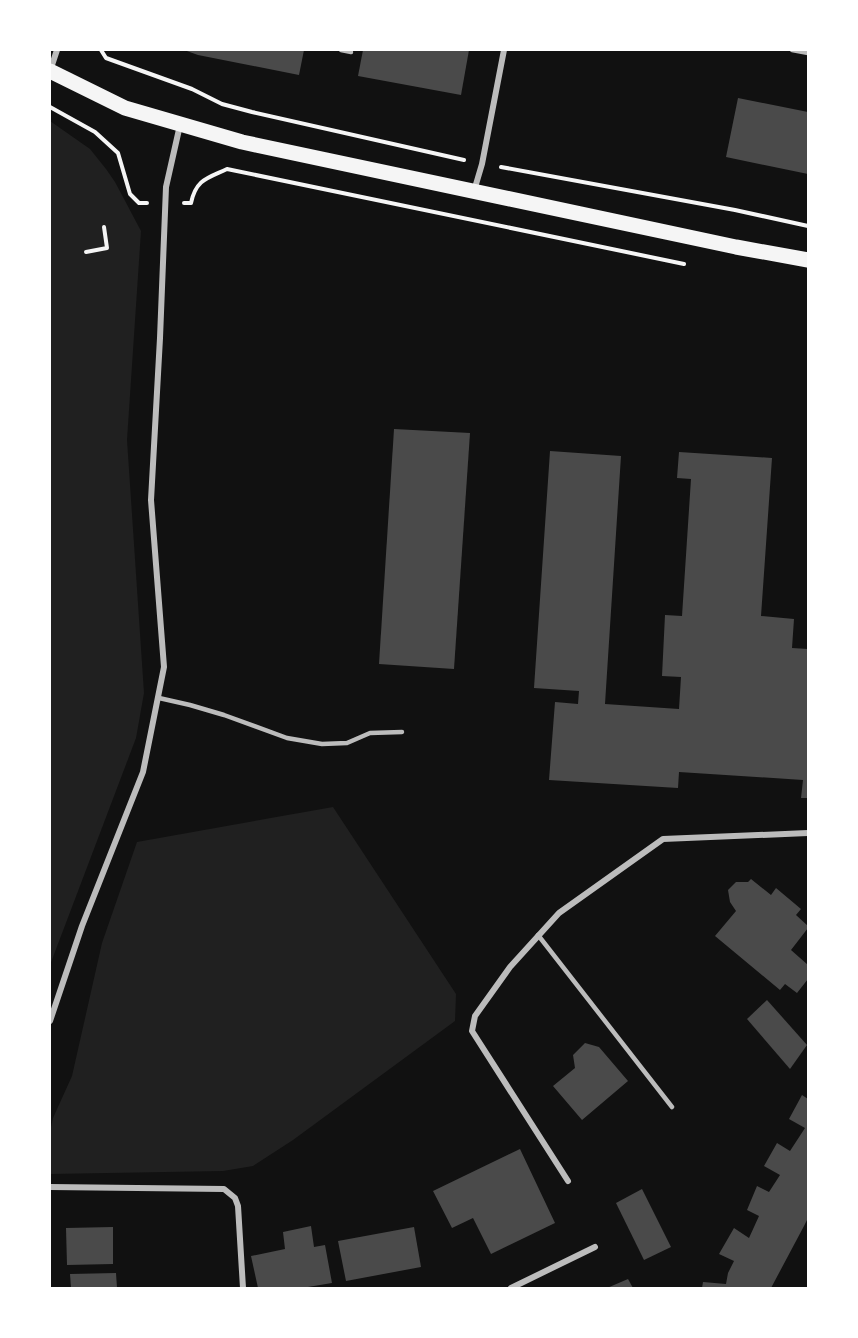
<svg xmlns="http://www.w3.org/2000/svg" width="858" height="1338" viewBox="0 0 858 1338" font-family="'Roboto Condensed',sans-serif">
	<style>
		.green { fill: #202020 }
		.building { fill: #4a4a4a }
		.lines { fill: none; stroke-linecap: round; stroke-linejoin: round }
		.path { stroke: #f5f5f5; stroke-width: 4 }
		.service { stroke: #bcbcbc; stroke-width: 4.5 }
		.minor { stroke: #bcbcbc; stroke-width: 6 }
		.primary { stroke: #f5f5f5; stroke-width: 15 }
	</style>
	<rect width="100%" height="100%" fill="#111"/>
	<!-- green -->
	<g class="green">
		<path d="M 50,121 L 90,149 L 106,169 L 115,182 L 141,231 L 127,440 L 144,693 L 136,738 L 50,965 Z"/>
		<path d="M 333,807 L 456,994 L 455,1021 L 293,1140 L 253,1166 L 223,1171 L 50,1174 L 50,1132 L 53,1118 L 72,1076 L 102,943 L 137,842 Z"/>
	</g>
	<!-- building -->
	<g class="building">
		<path d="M 184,50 L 304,50 L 299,75 L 198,55 Z"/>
		<path d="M 363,50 L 469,50 L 461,95 L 358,76 Z"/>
		<path d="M 738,98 L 808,112 L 808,174 L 726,157 Z"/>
		<path d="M 394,429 L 470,433 L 454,669 L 379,664 Z"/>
		<path d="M 550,451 L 621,456 L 605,704 L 679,709 L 681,677 L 662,676 L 665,615 L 682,616 L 691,479 L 677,478 L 679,452 L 772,458 L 761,616 L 794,619 L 792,648 L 808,649 L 808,798 L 801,798 L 803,780 L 679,772 L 678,788 L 549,780 L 555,702 L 578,704 L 579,691 L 534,688 Z"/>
		<path d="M 751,879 L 771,895 L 776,888 L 801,909 L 796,915 L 808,926 L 808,928 L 791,950 L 808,965 L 808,979 L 797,993 L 785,984 L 780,990 L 715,936 L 736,911 L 730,902 L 728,890 L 736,882 L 748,882 Z"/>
		<path d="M 767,1000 L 807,1045 L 790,1069 L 747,1019 Z"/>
		<path d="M 585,1043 L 599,1047 L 628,1081 L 582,1120 L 553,1086 L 575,1068 L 573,1055 Z"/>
		<path d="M 802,1095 L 808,1099 L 808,1218 L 804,1226 L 771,1288 L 702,1288 L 703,1282 L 726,1284 L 728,1273 L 734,1261 L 719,1254 L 734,1228 L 749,1238 L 759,1216 L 747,1210 L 757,1186 L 769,1192 L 780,1175 L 764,1166 L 777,1143 L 790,1151 L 805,1128 L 789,1119 Z"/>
		<path d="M 520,1149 L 555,1223 L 491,1254 L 473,1218 L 452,1228 L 433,1191 Z"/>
		<path d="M 642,1189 L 671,1247 L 644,1260 L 616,1203 Z"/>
		<path d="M 311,1226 L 314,1247 L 325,1245 L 332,1283 L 302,1288 L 258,1288 L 251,1256 L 285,1249 L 283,1232 Z"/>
		<path d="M 113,1227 L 113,1264 L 67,1265 L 66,1228 Z"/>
		<path d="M 414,1227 L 421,1267 L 346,1281 L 338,1241 Z"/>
		<path d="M 116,1273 L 117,1288 L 71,1288 L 70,1274 Z"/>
		<path d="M 628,1279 L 633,1288 L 607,1288 Z"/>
	</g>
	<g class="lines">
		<!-- path -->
		<g class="path">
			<path d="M 101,50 L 106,58 L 192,89 L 222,104 L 252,112 L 464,160"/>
			<path d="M 50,107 L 95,132 L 118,153 L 130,194 L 139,203 L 147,203"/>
			<path d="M 501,167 L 735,210 L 808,226"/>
			<path d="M 184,203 L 191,203 C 196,179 208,178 227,169 L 684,264"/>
			<path d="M 86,252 L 107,248 L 104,227"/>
		</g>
		<!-- service -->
		<g class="service">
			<path d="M 341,50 L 351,52"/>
			<path d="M 792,50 L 808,53"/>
			<path d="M 159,698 L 190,705 L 224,715 L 287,738 L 322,744 L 347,743 L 370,733 L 402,732"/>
			<path d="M 538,935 L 672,1107"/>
		</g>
		<!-- minor -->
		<g class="minor">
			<path d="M 50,71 L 57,50"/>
			<path d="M 474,191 L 482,164 L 504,50"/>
			<path d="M 50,1021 L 82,926 L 143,772 L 164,667 L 151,500 L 160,338 L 166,187 L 180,125"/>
			<path d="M 568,1181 L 472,1031 L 475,1016 L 510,967 L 559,913 L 663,839 L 808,833"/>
			<path d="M 50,1187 L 224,1189 L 235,1198 L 238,1206 L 243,1288"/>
			<path d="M 511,1288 L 595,1247"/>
		</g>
		<!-- primary -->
		<path class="primary" d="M 50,71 L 125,108 L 242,142 L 736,247 L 808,260"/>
	</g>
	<!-- border -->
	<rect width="858" height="1338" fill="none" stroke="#ffffff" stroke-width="102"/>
</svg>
